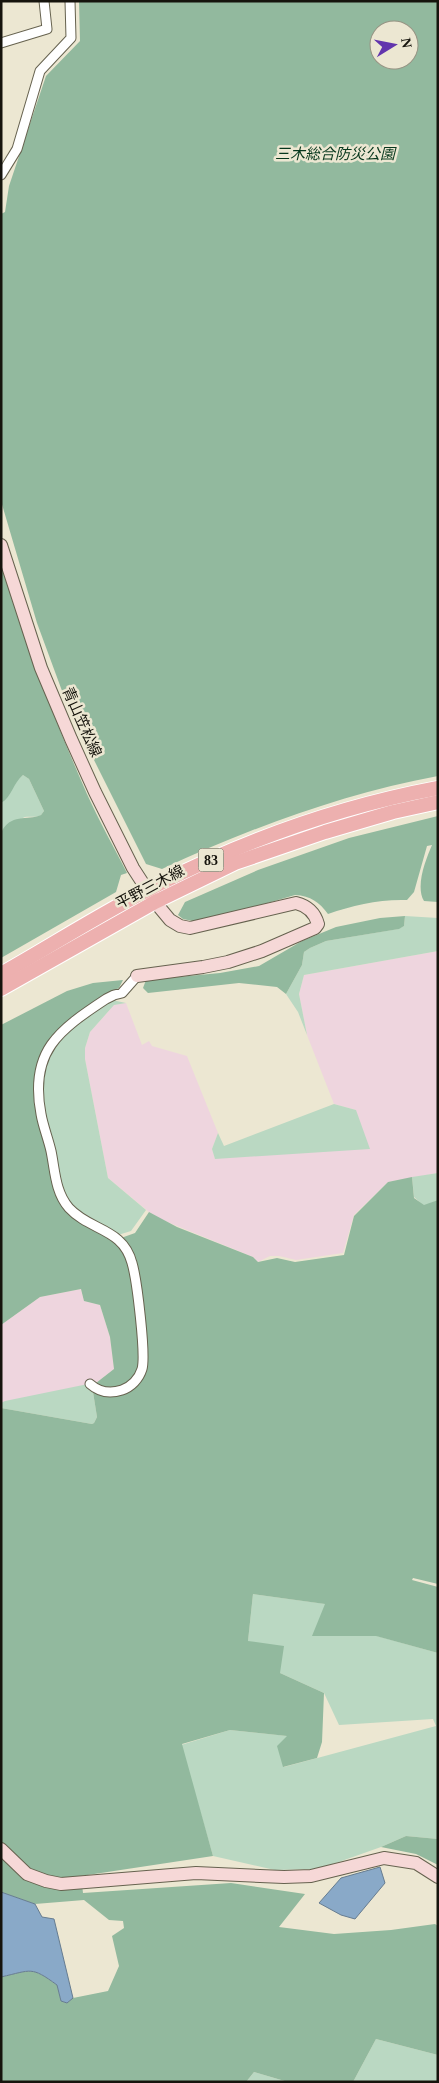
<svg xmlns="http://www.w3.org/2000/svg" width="439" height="2083" viewBox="0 0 439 2083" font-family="'Times New Roman','Noto Sans JP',serif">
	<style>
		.industrial { fill: #eed5de }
		.green { fill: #bad8c2 }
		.forest { fill: #92b99e; fill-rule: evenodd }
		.water { fill: #89a9c8; stroke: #667c90 }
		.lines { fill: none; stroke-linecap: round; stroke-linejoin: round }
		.street-casing { stroke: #66624f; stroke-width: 11 }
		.secondary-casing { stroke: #66624f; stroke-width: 14 }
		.primary-casing { stroke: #fff; stroke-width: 16 }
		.street { stroke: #fff; stroke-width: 9 }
		.secondary { stroke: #f6d8d7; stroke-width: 12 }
		.primary { stroke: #edb0af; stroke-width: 14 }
		.labels { text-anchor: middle; stroke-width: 5; stroke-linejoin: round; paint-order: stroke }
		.shield { fill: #ece7d2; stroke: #565348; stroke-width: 1 }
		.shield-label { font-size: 14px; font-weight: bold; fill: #16140d }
		.park-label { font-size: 15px; font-style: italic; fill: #06371c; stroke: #ece7d2 }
		.street-label { font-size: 15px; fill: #16140d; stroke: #ece7d2 }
	</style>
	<rect width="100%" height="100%" fill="#ece7d2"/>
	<!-- industrial -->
	<g class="industrial">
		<path d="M 438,951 L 438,1173 L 388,1182 L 354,1215 L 343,1253 L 296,1260 L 279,1256 L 270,1256 L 258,1262 L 253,1257 L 160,1219 L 149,1212 L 108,1178 L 85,1059 L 85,1048 L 90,1032 L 114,1005 L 126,1003 L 142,1045 L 149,1041 L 152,1046 L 187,1056 L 218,1133 L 212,1149 L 215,1159 L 356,1110 L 334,1104 L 307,1035 L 299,994 L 304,975 Z"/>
		<path d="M 81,1289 L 84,1301 L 100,1305 L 110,1337 L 114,1369 L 96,1383 L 1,1403 L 1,1325 L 40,1297 Z"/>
	</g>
	<!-- green -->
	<g class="green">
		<path d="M 23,775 L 29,779 L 44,811 L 41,815 C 36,818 30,816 25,817 C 18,820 4,826 1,833 L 1,803 L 18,779 Z"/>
		<path d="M 405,916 L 438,918 L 438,951 L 304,975 L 299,994 L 307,1035 L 298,1012 L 286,994 L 302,965 L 304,952 L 310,948 L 326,941 L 398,929 L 404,926 Z"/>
		<path d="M 112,1000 L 126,1003 L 114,1005 L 90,1032 L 85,1048 L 85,1059 L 108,1178 L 146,1210 L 131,1231 L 118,1235 C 97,1224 77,1214 64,1194 C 55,1159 31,1087 48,1054 C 61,1030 90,1014 112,1000 Z"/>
		<path d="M 334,1104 L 356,1110 L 370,1149 L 215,1159 L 212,1149 L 218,1133 L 224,1146 Z"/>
		<path d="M 438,1173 L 438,1200 L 424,1206 L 414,1197 L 412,1177 Z"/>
		<path d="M 88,1384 L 93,1392 L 97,1417 L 94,1423 L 92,1424 L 1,1408 L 1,1403 L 5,1401 Z"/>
		<path d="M 253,1594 L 326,1604 L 313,1636 L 377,1636 L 438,1653 L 438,1839 L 406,1836 L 381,1847 L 319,1869 L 275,1870 L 213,1856 L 181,1745 L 230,1730 L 288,1736 L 284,1767 L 436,1726 L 433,1719 L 339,1725 L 324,1693 L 280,1673 L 248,1641 Z"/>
		<path d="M 376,2039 L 438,2055 L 438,2082 L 353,2082 Z"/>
		<path d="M 254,2072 L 288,2082 L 246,2082 Z"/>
	</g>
	<!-- forest -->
	<g class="forest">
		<path d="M 79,1 L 438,1 L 438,776 C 342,794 250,828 162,869 L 146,864 L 82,736 L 65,699 L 37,623 L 1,501 L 1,214 L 5,212 L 9,186 L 46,76 L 80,41 ZM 379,30 L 409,30 L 409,60 L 379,60 Z"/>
		<path d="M 1,564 C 25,643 54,719 87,794 C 99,821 114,847 127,873 L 121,875 L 116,892 L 1,958 L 1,833 C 10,813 27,821 41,815 L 44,811 L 29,779 L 23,775 C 13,783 12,797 1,803 Z"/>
		<path d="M 438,816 L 438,902 L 424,901 C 415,886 426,859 432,845 L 427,846 L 414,892 L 407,900 C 380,899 353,905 328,914 C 319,902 311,896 295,895 L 234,913 L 193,921 L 183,919 L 178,915 L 185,902 L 258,870 L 349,838 Z"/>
		<path d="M 405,916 L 404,926 L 399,929 L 326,941 L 310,948 L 304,952 L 302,965 L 286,994 L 277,987 L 239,983 L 148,993 L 143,988 L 146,980 L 220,973 L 259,966 L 302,941 L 336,927 L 380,918 Z"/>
		<path d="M 123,980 L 119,988 C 90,1004 49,1028 39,1060 L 48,1155 L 57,1195 L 117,1243 L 129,1261 L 138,1326 L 140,1366 L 132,1381 L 119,1388 L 105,1388 L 96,1383 L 114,1369 L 110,1337 L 100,1305 L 84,1301 L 81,1289 L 40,1297 L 1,1325 L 1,1025 L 67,991 L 93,983 Z"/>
		<path d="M 412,1177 L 414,1198 L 424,1205 L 438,1200 L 438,1584 L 413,1578 L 412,1580 L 438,1587 L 438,1653 L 376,1636 L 312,1636 L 325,1604 L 253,1594 L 248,1641 L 284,1646 L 280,1673 L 324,1693 L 322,1742 L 317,1758 L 283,1767 L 277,1746 L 287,1736 L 230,1730 L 182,1744 L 213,1856 L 81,1876 L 83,1893 L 231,1883 L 305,1894 L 279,1927 L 334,1934 L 391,1930 L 435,1924 L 438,1926 L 438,2055 L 376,2039 L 353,2082 L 288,2082 L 254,2072 L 246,2082 L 1,2082 L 1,1977 C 32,1970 31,1966 57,1985 L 61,2001 L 67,2003 L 73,1998 L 108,1991 L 119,1966 L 112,1936 L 124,1928 L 123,1921 L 109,1920 L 84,1900 L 35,1904 L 1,1892 L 1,1408 L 92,1424 L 94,1423 L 97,1417 L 93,1392 L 111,1395 L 140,1380 L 140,1284 L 121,1238 L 135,1233 L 149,1212 L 177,1227 L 253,1257 L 258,1262 L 277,1258 L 295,1262 L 344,1255 L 354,1216 L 388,1182 Z"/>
		<path d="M 406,1836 L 438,1839 L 438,1865 L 416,1854 L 381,1847 Z"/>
	</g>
	<!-- water -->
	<g class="water">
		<path d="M 380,1867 L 385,1883 L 355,1919 L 341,1915 L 319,1903 L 341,1878 Z"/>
		<path d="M 1,1892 L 35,1904 L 42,1917 L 54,1919 L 73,1998 L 67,2003 L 61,2001 L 57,1985 C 31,1966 32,1970 1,1977 Z"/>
	</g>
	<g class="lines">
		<defs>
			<g id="street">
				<path d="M 1,43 L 47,29 L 44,1"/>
				<path d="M 1,175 L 17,149 L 40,71 L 71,38 L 70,1"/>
				<path d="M 90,1384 C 99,1392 110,1394 122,1390 C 131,1387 139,1379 142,1369 C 146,1355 137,1280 132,1263 C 123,1228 90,1231 69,1208 C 55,1192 55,1170 51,1151 C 48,1138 43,1126 41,1114 C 29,1051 59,1030 106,999 L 114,995 L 122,993 L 137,976"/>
			</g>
			<g id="secondary">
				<path d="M 1,545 L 41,668 L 71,739 L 95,792 L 133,868 L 155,902 L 170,920 L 180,926 L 190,928 L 296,903 C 308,906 315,913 318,924 L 315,928 L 262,951 L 228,962 L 203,967 L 137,976"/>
				<path d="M 1,1849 L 27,1874 L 46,1881 L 61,1884 L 196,1873 L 284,1877 L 311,1876 L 384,1858 L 416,1863 L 438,1877"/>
			</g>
			<g id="primary">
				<path d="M 1,974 C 54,944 105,911 159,884 C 246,840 342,806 438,788"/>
				<path d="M 1,989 L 155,902 L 235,863 L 325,832 L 393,812 L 438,802"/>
			</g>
		</defs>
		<!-- street casing -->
		<use href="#street" class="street-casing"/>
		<!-- secondary casing -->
		<use href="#secondary" class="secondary-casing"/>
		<!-- primary casing -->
		<use href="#primary" class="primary-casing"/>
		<!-- street -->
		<use href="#street" class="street"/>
		<!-- secondary -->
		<use href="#secondary" class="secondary"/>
		<!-- primary -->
		<use href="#primary" class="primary"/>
	</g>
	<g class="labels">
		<!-- shield labels -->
		<rect class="shield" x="198.5" y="848.5" width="25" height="23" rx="4"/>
		<g class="shield-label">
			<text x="211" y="865">83</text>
		</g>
		<!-- park labels -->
		<g class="park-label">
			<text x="335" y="159">三木総合防災公園</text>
		</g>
		<!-- street labels -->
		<g class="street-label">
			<text transform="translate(82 722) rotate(66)" y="5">青山笠松線</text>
			<text transform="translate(150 887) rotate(-28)" y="5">平野三木線</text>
		</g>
	</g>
	<!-- border -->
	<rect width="439" height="2083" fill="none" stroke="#16140d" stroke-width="5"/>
	<!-- north arrow -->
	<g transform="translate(394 45) rotate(80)"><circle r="24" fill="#ece7d2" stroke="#969383"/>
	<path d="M0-4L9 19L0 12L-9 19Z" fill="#6235ad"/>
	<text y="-8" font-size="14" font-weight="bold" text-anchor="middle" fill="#16140d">N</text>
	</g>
</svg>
